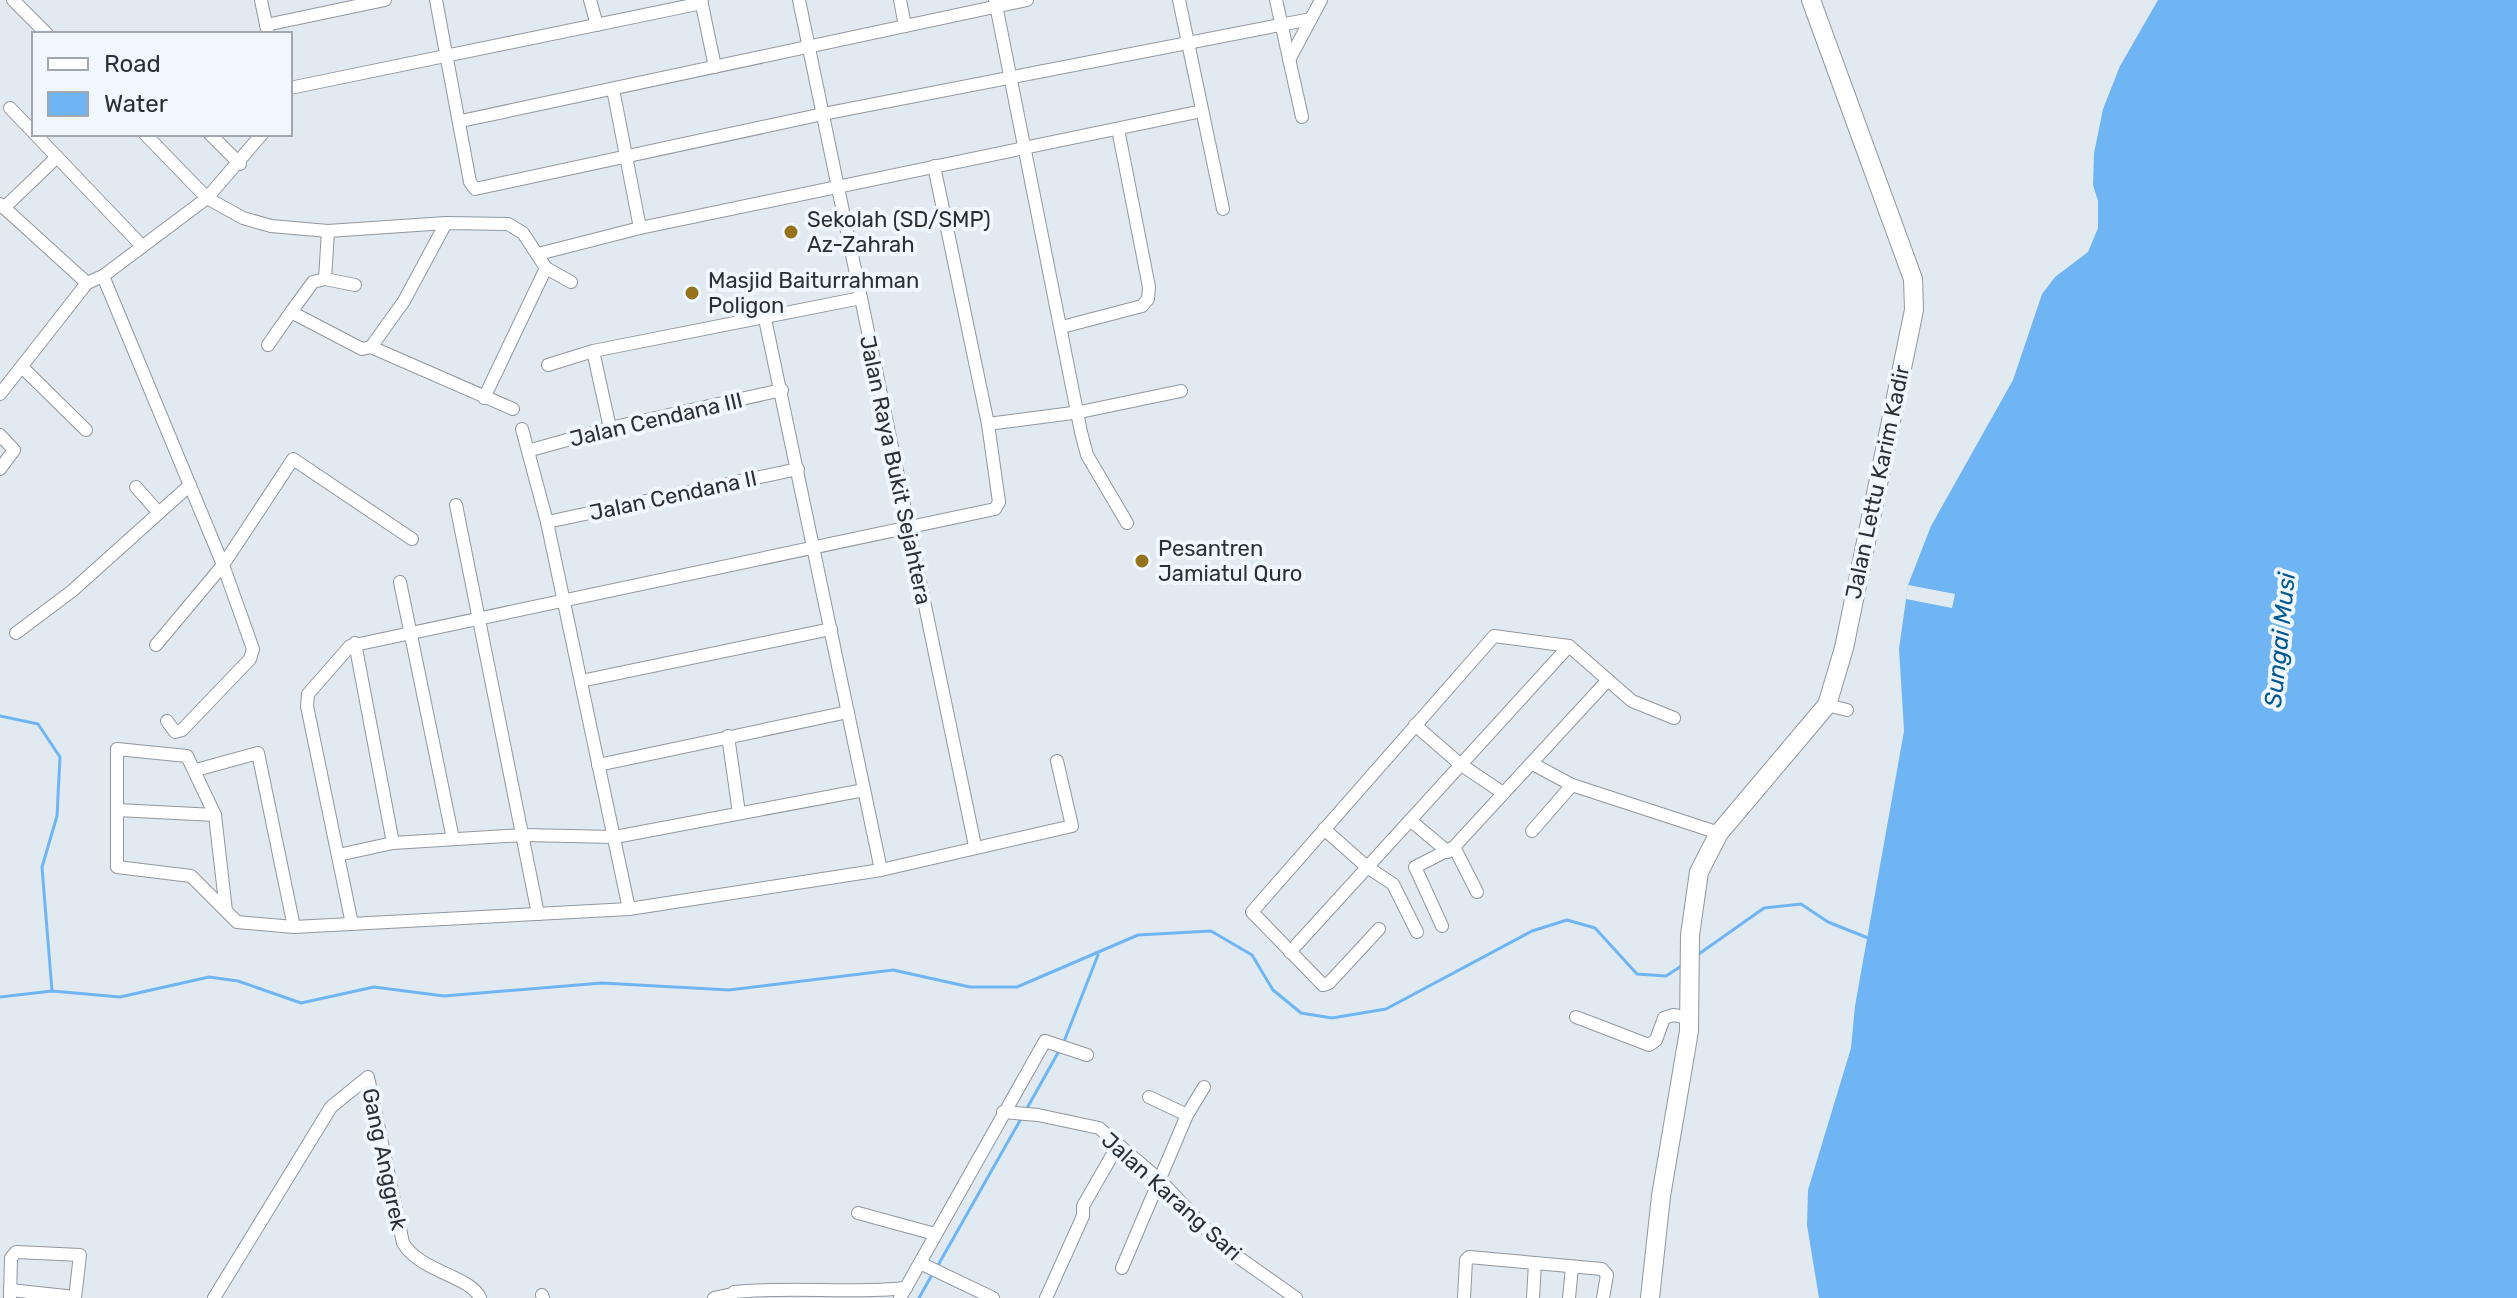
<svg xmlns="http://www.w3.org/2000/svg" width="2517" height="1298" viewBox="0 0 2517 1298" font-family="Rubik,sans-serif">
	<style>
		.water { fill: #6fb5f3 }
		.pier { fill: #e2eaf1 }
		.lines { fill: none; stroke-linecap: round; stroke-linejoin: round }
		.stream { stroke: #6fb5f3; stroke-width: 3 }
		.street-casing { stroke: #90979d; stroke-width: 14 }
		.secondary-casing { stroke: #90979d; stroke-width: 20 }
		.street { stroke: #fff; stroke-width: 12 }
		.secondary { stroke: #fff; stroke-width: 18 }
		.poi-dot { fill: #95731b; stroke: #f0f7fe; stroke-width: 3 }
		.labels { text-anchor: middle; stroke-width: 8; stroke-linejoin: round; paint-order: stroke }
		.poi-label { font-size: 22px; fill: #2d3033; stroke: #f0f7fe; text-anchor: start }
		.street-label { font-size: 22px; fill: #2d3033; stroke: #f0f7fe }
		.water-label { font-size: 24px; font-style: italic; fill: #035890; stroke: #f0f7fe }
	</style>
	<rect width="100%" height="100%" fill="#e2eaf1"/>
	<!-- water -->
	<path class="water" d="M 2158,0 L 2517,0 L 2517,1298 L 1819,1298 L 1807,1225 L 1808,1190 L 1851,1048 L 1855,1006 L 1904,731 L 1899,649 L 1908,585 L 1931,526 L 2013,380 L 2042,294 L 2055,277 L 2088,252 L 2098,228 L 2098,201 L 2093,185 L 2094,153 L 2103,109 L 2120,66 Z"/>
	<!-- pier -->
	<path class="pier" d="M 1908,585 L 1955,594 L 1952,608 L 1906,599 Z"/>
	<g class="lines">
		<!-- stream -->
		<g class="stream">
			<path d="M 0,716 L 38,724 L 60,757 L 57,816 L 42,867 L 52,991"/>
			<path d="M 1696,956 L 1764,908 L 1801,904 L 1828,922 L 1868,938"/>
			<path d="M 0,997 L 52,991 L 120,997 L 209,977 L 238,981 L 301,1003 L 374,987 L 444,996 L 602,983 L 729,990 L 893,970 L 970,987 L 1017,987 L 1138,935 L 1211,931 L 1252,955 L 1273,990 L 1301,1013 L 1332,1018 L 1386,1009 L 1532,931 L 1567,920 L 1595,928 L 1637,974 L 1666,976 L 1683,965"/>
			<path d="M 1063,1044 L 1098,955"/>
			<path d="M 1026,1110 L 1059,1051"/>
			<path d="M 937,1267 L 1022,1117"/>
			<path d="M 919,1298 L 933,1273"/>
		</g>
		<defs>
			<g id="street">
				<path d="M 13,0 L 47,34"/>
				<path d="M 261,0 L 268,34"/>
				<path d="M 436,0 L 470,182 L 475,189 L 823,114 L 1311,19"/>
				<path d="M 590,0 L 597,25"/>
				<path d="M 701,0 L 715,67"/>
				<path d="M 799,0 L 975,846"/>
				<path d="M 900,0 L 905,26"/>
				<path d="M 995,0 L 1081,432 L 1087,455 L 1127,523"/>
				<path d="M 1179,0 L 1223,209"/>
				<path d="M 1276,0 L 1302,117"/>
				<path d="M 266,25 L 385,0"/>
				<path d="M 1289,60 L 1321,0"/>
				<path d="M 290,88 L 702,3"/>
				<path d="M 613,89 L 640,228"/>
				<path d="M 10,108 L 34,133"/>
				<path d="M 461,121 L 1027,0"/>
				<path d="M 35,134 L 57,157"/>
				<path d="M 145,134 L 207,198 L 243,218 L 271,226 L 328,231 L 446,223 L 508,224 L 523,233 L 546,268 L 571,282"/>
				<path d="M 210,134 L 240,164"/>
				<path d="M 0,204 L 87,283"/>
				<path d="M 4,208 L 57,157 L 142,246"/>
				<path d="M 538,254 L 640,228 L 1202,111"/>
				<path d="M 103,276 L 223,565 L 253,649 L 250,659 L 182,730 L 175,732 L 167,721"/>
				<path d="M 325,279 L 328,231"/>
				<path d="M 291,312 L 313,282 L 325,279 L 355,285"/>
				<path d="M 765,319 L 881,870"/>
				<path d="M 1062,327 L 1142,306 L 1148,299 L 1149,287 L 1118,129"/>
				<path d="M 268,345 L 291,312 L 362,349 L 371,347 L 513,409"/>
				<path d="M 371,347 L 404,301 L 446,223"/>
				<path d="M 593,351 L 610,428"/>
				<path d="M 548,365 L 593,351 L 861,298"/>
				<path d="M 22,367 L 86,430"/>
				<path d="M 0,394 L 87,283 L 103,276 L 207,198 L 262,134"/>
				<path d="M 484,398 L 546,268"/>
				<path d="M 988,424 L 1080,412 L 1181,391"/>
				<path d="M 522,429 L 547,522 L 629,909"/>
				<path d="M 0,435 L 14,450 L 0,469"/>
				<path d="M 531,450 L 610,428 L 782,390"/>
				<path d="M 136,487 L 158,512"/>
				<path d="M 456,505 L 538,914"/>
				<path d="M 547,522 L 798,469"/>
				<path d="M 400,582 L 453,839"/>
				<path d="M 16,633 L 72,591 L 190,485"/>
				<path d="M 355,643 L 393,843"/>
				<path d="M 156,645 L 223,565 L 293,459 L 412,539"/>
				<path d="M 581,681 L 831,629"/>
				<path d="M 1827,705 L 1847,710"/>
				<path d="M 1415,725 L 1460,764 L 1503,793"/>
				<path d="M 728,736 L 739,813"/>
				<path d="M 1531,763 L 1572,785 L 1719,833"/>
				<path d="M 598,765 L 848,712"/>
				<path d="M 196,770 L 258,753 L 294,927"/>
				<path d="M 117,810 L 215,815"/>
				<path d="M 1410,820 L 1448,852"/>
				<path d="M 1324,829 L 1367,867 L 1393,884 L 1417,932"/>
				<path d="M 1532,831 L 1572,785"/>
				<path d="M 1454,847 L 1477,892"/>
				<path d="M 338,855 L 393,843 L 523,835 L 615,837 L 864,790"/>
				<path d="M 226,911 L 215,815 L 187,756 L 117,749 L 117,867 L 191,876 L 237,922 L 294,927 L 629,909 L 881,870 L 1072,826 L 1057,761"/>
				<path d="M 352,924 L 307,706 L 308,694 L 350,646 L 995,509 L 999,502 L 988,424 L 934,166"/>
				<path d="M 1442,926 L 1415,867 L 1454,847 L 1608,680"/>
				<path d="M 1379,929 L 1329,983 L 1323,985 L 1252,912 L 1494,636 L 1569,646 L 1632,701 L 1674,718"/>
				<path d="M 1290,952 L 1569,646"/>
				<path d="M 1576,1017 L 1649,1045 L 1656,1040 L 1664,1018 L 1673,1015 L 1690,1018"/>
				<path d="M 1149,1097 L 1187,1115"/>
				<path d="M 1003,1112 L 1038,1115 L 1099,1128 L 1161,1181 L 1221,1245 L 1296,1298"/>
				<path d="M 858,1213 L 935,1234"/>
				<path d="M 920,1263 L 993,1298"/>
				<path d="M 1122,1268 L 1187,1115 L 1204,1087"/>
				<path d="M 10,1290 L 75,1297"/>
				<path d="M 542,1295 L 543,1298"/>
				<path d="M 10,1298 L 11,1258 L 16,1252 L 80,1255 L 75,1298"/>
				<path d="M 214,1298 L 331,1107 L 368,1077 L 403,1243 C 420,1272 471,1276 480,1298"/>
				<path d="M 714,1298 L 732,1294"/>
				<path d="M 730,1298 L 734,1292 C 792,1286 849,1294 906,1288"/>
				<path d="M 900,1298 L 1045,1041 L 1087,1055"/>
				<path d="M 1046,1298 L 1083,1216 L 1083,1206 L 1118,1145"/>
				<path d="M 1464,1298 L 1466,1260 L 1469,1257 L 1602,1269 L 1607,1275 L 1603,1298"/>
				<path d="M 1533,1298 L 1535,1263"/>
				<path d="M 1569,1298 L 1572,1267"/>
			</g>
			<path id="secondary" d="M 1650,1298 L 1661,1196 L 1689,1031 L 1690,935 L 1699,872 L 1719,833 L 1827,705 L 1844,648 L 1914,310 L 1913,279 L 1811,0"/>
		</defs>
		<!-- street casing -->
		<use href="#street" class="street-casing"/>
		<!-- secondary casing -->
		<use href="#secondary" class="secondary-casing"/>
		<!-- street -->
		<use href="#street" class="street"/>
		<!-- secondary -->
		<use href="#secondary" class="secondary"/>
	</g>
	<!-- markers -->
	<g class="poi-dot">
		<circle cx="791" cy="232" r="8"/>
		<circle cx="692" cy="293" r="8"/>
		<circle cx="1142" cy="561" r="8"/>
	</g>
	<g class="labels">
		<!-- poi labels -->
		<g class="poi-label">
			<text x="807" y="227">Sekolah (SD/SMP)<tspan x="807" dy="25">Az-Zahrah</tspan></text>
			<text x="708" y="288">Masjid Baiturrahman<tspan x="708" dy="25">Poligon</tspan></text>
			<text x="1158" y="556">Pesantren<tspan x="1158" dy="25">Jamiatul Quro</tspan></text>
		</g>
		<!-- street labels -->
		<g class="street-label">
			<text transform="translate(656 419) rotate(-13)" y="8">Jalan Cendana III</text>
			<text transform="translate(896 470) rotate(78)" y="8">Jalan Raya Bukit Sejahtera</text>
			<text transform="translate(1877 482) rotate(-78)" y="8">Jalan Lettu Karim Kadir</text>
			<text transform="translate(673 495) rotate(-12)" y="8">Jalan Cendana II</text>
			<text transform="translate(385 1159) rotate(78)" y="8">Gang Anggrek</text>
			<text transform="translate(1172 1196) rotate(42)" y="8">Jalan Karang Sari</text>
		</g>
		<!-- water labels -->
		<g class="water-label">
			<text transform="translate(2280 640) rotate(-84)" y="8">Sungai Musi</text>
		</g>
	</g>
	<!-- legend -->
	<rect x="32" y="32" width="260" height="104" fill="#f0f7fe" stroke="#a2a7ad" stroke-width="2"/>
	<rect x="48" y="58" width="40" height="12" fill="#ffffff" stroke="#a2a7ad" stroke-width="2"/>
	<text x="104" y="72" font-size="24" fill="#2d3033">Road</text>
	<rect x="48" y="92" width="40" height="24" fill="#6fb5f3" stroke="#a2a7ad" stroke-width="2"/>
	<text x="104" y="112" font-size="24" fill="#2d3033">Water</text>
</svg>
